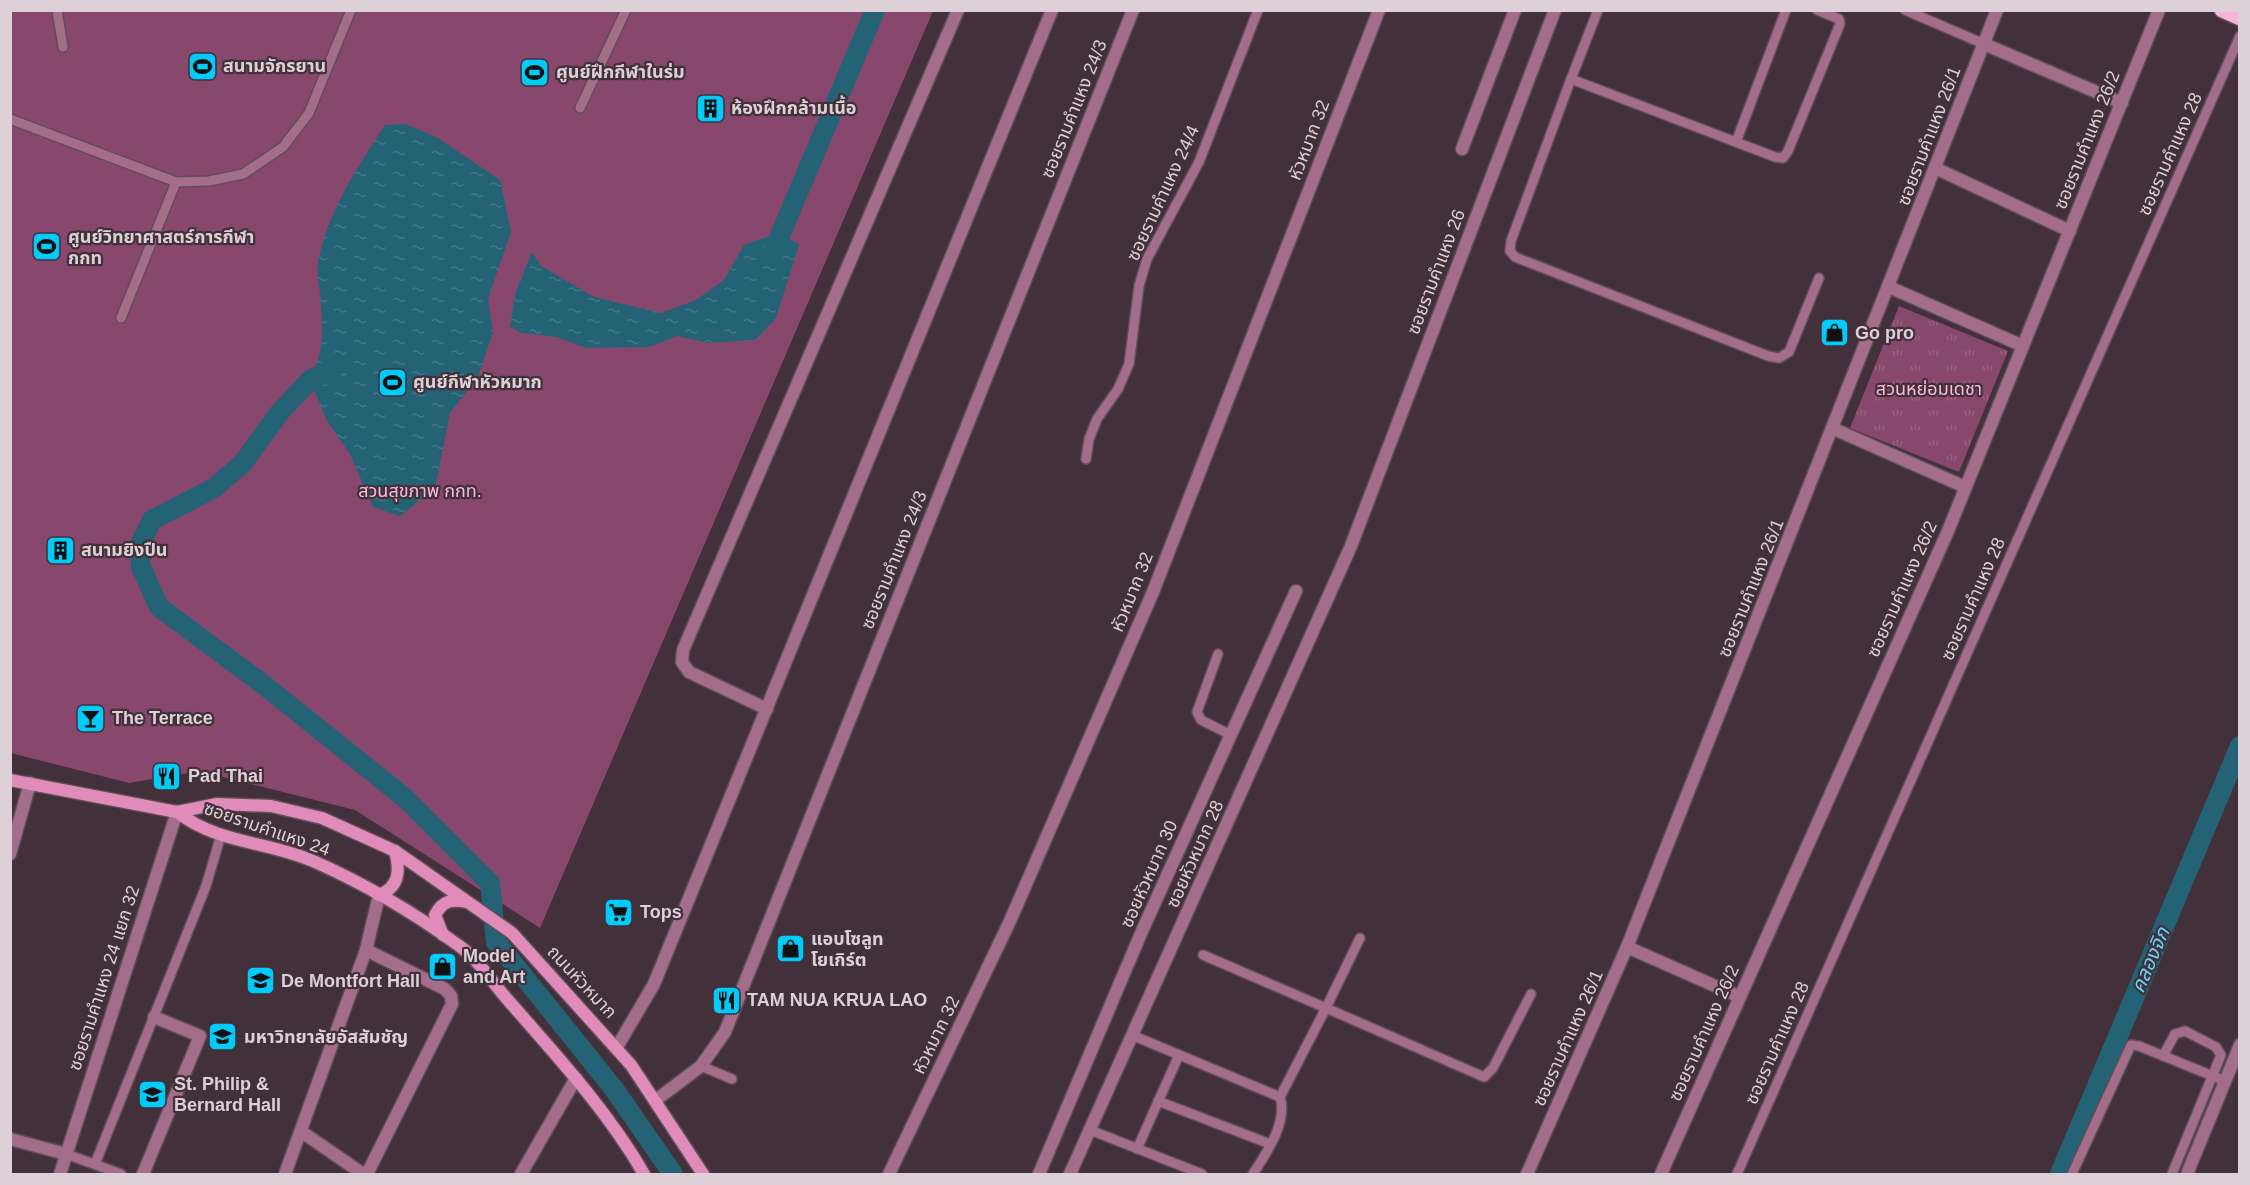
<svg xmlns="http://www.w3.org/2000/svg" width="2250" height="1185" viewBox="0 0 2250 1185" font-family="Arial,'Noto Sans Thai',sans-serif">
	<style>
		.park { fill: url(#park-tufts) }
		.pitch { fill: #88476d }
		.water { fill: url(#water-ripples) }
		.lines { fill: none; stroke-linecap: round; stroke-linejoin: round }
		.canal { stroke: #246276; stroke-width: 20 }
		.service-casing { stroke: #5e4e56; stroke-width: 12 }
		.pedestrian-casing { stroke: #5e4e56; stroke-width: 15 }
		.minor-casing { stroke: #5e4e56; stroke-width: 15 }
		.tertiary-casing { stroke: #5e4e56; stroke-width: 15 }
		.secondary-casing { stroke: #5e4e56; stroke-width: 15 }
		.primary-casing { stroke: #5e4e56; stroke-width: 18 }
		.service { stroke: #a46e8b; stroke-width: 9 }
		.pedestrian { stroke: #a46e8b; stroke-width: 12 }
		.minor { stroke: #a46e8b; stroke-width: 12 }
		.tertiary { stroke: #a46e8b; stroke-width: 12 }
		.secondary { stroke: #e18bbb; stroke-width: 12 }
		.primary { stroke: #f7b4d8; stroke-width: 15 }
		.labels { text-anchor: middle; stroke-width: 4.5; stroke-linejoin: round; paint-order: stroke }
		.poi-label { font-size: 18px; font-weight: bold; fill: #ddd1d7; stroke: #42313a; text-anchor: start }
		.street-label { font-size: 18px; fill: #ddd1d7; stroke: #42313a }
		.park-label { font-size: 18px; fill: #fdbbde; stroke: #42313a }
		.water-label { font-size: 20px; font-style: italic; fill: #62d7fd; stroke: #42313a }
	</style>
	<defs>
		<pattern id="park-tufts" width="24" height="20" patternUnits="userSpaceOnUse" patternTransform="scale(1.5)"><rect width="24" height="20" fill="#88476d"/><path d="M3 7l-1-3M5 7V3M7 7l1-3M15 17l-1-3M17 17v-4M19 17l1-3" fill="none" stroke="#986081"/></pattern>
		<pattern id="water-ripples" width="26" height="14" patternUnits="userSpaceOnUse" patternTransform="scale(1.5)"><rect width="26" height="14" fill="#246276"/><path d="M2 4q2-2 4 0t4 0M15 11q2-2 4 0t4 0" fill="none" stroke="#437789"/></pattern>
	</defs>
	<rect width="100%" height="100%" fill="#42313a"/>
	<!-- park -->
	<path class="park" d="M 1899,306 L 2008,351 L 1959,472 L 1850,428 Z"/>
	<!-- pitch -->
	<path class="pitch" d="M 10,11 L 933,11 L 540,928 L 355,810 L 199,771 L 129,783 L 11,753 Z"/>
	<!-- water -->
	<g class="water">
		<path d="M 406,124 L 438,138 L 500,180 L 511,232 L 488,299 L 493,332 L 478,377 L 450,413 L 435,488 L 400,516 L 373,507 L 350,454 L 327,421 L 310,380 C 325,349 323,327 320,294 C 319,284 316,272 318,262 C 328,211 357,168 385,125 Z"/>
		<path d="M 781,232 L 799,245 L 776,318 L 755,340 L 709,343 L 677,336 L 649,347 L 586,348 L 557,337 L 522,333 L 510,327 L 515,294 L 532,252 L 541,266 L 594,297 L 661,313 L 696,300 L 724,280 L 744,245 Z"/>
	</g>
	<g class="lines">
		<!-- canal -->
		<g class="canal">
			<path d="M 771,257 L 875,10"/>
			<path d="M 332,369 L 310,380 L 280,412 L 242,464 L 214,488 L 152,520 L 140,544 L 141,567 L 159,607 L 264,685 L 405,798 L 490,883 L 496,942 L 614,1089 L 673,1174"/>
			<path d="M 2060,1174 L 2240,746"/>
		</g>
		<defs>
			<g id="service">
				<path d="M 57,10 L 63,47"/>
				<path d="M 1598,10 L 1571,79 L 1775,157 L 1783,158 L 1788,151 L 1840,24 L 1839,19 L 1817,10"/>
				<path d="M 1905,10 L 1984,44"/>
				<path d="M 1571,79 L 1511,241 L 1510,251 L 1515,257 L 1768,356 L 1779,358 L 1789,352 L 1819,278"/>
				<path d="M 580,108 L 626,10"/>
				<path d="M 10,119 L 176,182 L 209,181 L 243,174 L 283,147 L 309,113 L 351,10"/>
				<path d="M 1736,142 L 1786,10"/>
				<path d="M 121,318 L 176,182"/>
				<path d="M 1086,459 L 1089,439 L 1097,419 L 1118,389 L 1129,364 L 1139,286 L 1147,259 L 1199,162 L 1258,10"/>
				<path d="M 1218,654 L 1197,712 L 1201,720 L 1231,735"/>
				<path d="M 1360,938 L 1326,1008 L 1484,1077 L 1493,1068 L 1531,994"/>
				<path d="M 1203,955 L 1326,1008 L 1280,1097"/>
				<path d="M 1134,1036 L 1280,1097 C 1288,1122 1266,1154 1253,1174"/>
				<path d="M 2163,1056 L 2175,1034 L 2185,1031 L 2216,1047 L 2221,1055 L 2172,1174"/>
				<path d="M 701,1066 L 732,1079"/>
				<path d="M 1158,1101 L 1270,1144"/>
				<path d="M 1090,1130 L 1202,1174"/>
				<path d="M 1137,1149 L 1179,1055"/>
				<path d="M 66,1154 L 121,1174"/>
				<path d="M 95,1164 L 206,886 L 221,835"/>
				<path d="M 1737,1174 L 2240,36"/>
				<path d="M 2072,1174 L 2131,1045 L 2139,1046 L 2225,1081"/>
			</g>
			<path id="pedestrian" d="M 143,1174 L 200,1036 L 154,1017"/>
			<g id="minor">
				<path d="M 1984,44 L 2122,103"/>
				<path d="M 1462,149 L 1515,10"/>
				<path d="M 1935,168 L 2070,231"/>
				<path d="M 1889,287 L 2023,346"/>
				<path d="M 1834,429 L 1965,487"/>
				<path d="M 767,709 L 689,672 L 682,662 L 683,650 L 958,10"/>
				<path d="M 10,854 L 30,783"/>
				<path d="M 1627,947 L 1740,997"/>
				<path d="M 366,950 L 445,989 L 451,996 L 452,1004 L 367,1174"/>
				<path d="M 617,1047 L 654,984 L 1052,10"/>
				<path d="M 656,1100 L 701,1066 L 725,1032 L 1133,10"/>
				<path d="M 302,1132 L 363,1174"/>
				<path d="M 10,1139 L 66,1154"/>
				<path d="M 60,1174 L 177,812"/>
				<path d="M 285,1174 L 366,950 L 379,895"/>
				<path d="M 521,1174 L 576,1078"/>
				<path d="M 889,1174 L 1010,921 L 1153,592 L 1379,10"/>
				<path d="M 1039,1174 L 1142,931 L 1296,591"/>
				<path d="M 1527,1174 L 1627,947 L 1997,10"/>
				<path d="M 1661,1174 L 1948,531 L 2159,10"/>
				<path d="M 2187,1174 L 2240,1045"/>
			</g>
			<path id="tertiary" d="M 1070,1174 L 1351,546 L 1555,10"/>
			<g id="secondary">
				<path d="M 10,780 L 177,812 L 217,804 L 271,806 L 322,818 L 395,851 L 512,933 L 631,1065 L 703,1174"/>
				<path d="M 177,812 C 218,844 267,841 313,861 C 363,883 414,913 458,945 C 477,958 492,982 507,999 C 556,1055 607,1110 644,1174"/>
				<path d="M 379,895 C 400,887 400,870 395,851"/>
				<path d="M 443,935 L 435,915 C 443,900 452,899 467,902"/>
			</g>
			<path id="primary" d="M 2222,10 L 2240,18"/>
		</defs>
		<!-- service casing -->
		<use href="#service" class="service-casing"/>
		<!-- pedestrian casing -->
		<use href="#pedestrian" class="pedestrian-casing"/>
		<!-- minor casing -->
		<use href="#minor" class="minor-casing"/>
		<!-- tertiary casing -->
		<use href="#tertiary" class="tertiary-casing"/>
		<!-- secondary casing -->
		<use href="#secondary" class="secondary-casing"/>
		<!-- primary casing -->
		<use href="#primary" class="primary-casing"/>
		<!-- service -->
		<use href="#service" class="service"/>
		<!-- pedestrian -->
		<use href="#pedestrian" class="pedestrian"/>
		<!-- minor -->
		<use href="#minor" class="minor"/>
		<!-- tertiary -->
		<use href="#tertiary" class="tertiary"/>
		<!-- secondary -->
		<use href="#secondary" class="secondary"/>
		<!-- primary -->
		<use href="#primary" class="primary"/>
	</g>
	<!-- icons -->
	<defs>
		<symbol id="stadium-square" viewBox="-11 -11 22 22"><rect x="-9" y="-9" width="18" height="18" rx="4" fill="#00cbf9" stroke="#42313a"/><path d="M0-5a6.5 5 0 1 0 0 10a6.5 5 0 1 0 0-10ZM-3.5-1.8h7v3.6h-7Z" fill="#111"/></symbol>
		<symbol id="building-square" viewBox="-11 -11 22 22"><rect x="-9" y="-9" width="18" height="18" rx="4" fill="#00cbf9" stroke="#42313a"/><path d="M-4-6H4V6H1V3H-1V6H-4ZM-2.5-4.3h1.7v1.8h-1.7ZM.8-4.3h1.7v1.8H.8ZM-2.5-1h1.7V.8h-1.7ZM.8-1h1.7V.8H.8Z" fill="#111"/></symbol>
		<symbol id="shop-square" viewBox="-11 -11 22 22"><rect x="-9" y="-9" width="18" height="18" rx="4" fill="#00cbf9" stroke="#42313a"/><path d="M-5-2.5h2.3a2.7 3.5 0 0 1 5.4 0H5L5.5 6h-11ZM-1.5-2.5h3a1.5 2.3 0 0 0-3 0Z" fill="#111"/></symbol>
		<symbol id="bar-square" viewBox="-11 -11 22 22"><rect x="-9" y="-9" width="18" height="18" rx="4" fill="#00cbf9" stroke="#42313a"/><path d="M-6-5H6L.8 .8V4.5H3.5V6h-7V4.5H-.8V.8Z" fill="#111"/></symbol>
		<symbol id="restaurant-square" viewBox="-11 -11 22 22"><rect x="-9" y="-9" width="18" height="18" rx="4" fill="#00cbf9" stroke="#42313a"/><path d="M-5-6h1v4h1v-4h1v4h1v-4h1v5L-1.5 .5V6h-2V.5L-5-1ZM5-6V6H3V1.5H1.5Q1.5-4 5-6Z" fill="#111"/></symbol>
		<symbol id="supermarket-square" viewBox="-11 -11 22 22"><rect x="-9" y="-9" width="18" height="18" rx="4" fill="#00cbf9" stroke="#42313a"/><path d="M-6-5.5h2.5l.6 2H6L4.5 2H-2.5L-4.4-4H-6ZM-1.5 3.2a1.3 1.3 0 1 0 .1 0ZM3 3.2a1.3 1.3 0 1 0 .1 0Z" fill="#111"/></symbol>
		<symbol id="university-square" viewBox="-11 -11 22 22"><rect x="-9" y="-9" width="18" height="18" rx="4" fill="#00cbf9" stroke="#42313a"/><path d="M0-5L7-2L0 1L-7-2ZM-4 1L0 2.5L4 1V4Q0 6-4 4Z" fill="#111"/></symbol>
	</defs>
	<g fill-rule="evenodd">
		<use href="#stadium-square" x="186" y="50" width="33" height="33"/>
		<use href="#stadium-square" x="518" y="56" width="33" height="33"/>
		<use href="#building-square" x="694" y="92" width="33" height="33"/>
		<use href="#stadium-square" x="30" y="230" width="33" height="33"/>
		<use href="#shop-square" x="1818" y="316" width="33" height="33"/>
		<use href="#stadium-square" x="376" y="366" width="33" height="33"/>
		<use href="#building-square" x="44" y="534" width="33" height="33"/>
		<use href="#bar-square" x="74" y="702" width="33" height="33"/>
		<use href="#restaurant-square" x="150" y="760" width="33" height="33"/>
		<use href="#supermarket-square" x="602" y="896" width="33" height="33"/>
		<use href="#shop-square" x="774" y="932" width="33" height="33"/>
		<use href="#shop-square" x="426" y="950" width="33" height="33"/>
		<use href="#university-square" x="244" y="964" width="33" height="33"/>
		<use href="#restaurant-square" x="710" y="984" width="33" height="33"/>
		<use href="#university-square" x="206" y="1020" width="33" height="33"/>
		<use href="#university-square" x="136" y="1078" width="33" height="33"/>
	</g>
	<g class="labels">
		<!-- poi labels -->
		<g class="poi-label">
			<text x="223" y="72">สนามจักรยาน</text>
			<text x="556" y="78">ศูนย์ฝึกกีฬาในร่ม</text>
			<text x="731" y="114">ห้องฝึกกล้ามเนื้อ</text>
			<text x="68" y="243">ศูนย์วิทยาศาสตร์การกีฬา<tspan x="68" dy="21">กกท</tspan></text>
			<text x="1855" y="339">Go pro</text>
			<text x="413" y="388">ศูนย์กีฬาหัวหมาก</text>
			<text x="81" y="556">สนามยิงปืน</text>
			<text x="112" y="724">The Terrace</text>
			<text x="188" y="782">Pad Thai</text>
			<text x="640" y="918">Tops</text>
			<text x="811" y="945">แอบโซลูท<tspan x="811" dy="21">โยเกิร์ต</tspan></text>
			<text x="463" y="962">Model<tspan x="463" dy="21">and Art</tspan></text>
			<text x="281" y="987">De Montfort Hall</text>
			<text x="747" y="1006">TAM NUA KRUA LAO</text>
			<text x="244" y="1043">มหาวิทยาลัยอัสสัมชัญ</text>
			<text x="174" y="1090">St. Philip &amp;<tspan x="174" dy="21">Bernard Hall</tspan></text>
		</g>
		<!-- street labels -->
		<g class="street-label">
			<text transform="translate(1074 109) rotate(-68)" y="6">ซอยรามคำแหง 24/3</text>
			<text transform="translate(1929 136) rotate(-69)" y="6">ซอยรามคำแหง 26/1</text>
			<text transform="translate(1309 140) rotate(-69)" y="6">หัวหมาก 32</text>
			<text transform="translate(2087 140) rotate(-68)" y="6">ซอยรามคำแหง 26/2</text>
			<text transform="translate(2170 154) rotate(-66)" y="6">ซอยรามคำแหง 28</text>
			<text transform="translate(1163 193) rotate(-65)" y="6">ซอยรามคำแหง 24/4</text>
			<text transform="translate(1436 272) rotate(-69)" y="6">ซอยรามคำแหง 26</text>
			<text transform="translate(894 560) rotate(-68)" y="6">ซอยรามคำแหง 24/3</text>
			<text transform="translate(1751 588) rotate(-68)" y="6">ซอยรามคำแหง 26/1</text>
			<text transform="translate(1902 589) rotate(-66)" y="6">ซอยรามคำแหง 26/2</text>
			<text transform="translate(1132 592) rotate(-68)" y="6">หัวหมาก 32</text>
			<text transform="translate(1973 599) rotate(-66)" y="6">ซอยรามคำแหง 28</text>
			<text transform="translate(267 829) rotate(19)" y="6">ซอยรามคำแหง 24</text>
			<text transform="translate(1195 854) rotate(-66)" y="6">ซอยหัวหมาก 28</text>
			<text transform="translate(1149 874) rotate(-66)" y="6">ซอยหัวหมาก 30</text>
			<text transform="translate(104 978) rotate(-72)" y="6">ซอยรามคำแหง 24 แยก 32</text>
			<text transform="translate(582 982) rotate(47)" y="6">ถนนหัวหมาก</text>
			<text transform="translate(1704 1033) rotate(-66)" y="6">ซอยรามคำแหง 26/2</text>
			<text transform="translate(936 1035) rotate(-64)" y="6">หัวหมาก 32</text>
			<text transform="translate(1568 1038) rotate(-66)" y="6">ซอยรามคำแหง 26/1</text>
			<text transform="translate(1777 1043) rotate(-66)" y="6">ซอยรามคำแหง 28</text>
		</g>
		<!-- park labels -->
		<g class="park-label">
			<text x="1929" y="395">สวนหย่อมเดชา</text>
			<text x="420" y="497">สวนสุขภาพ กกท.</text>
		</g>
		<!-- water labels -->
		<g class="water-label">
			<text transform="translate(2150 960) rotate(-67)" y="7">คลองจิก</text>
		</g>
	</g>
	<!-- border -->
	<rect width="2250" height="1185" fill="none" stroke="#ddd1d7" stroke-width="24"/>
</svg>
